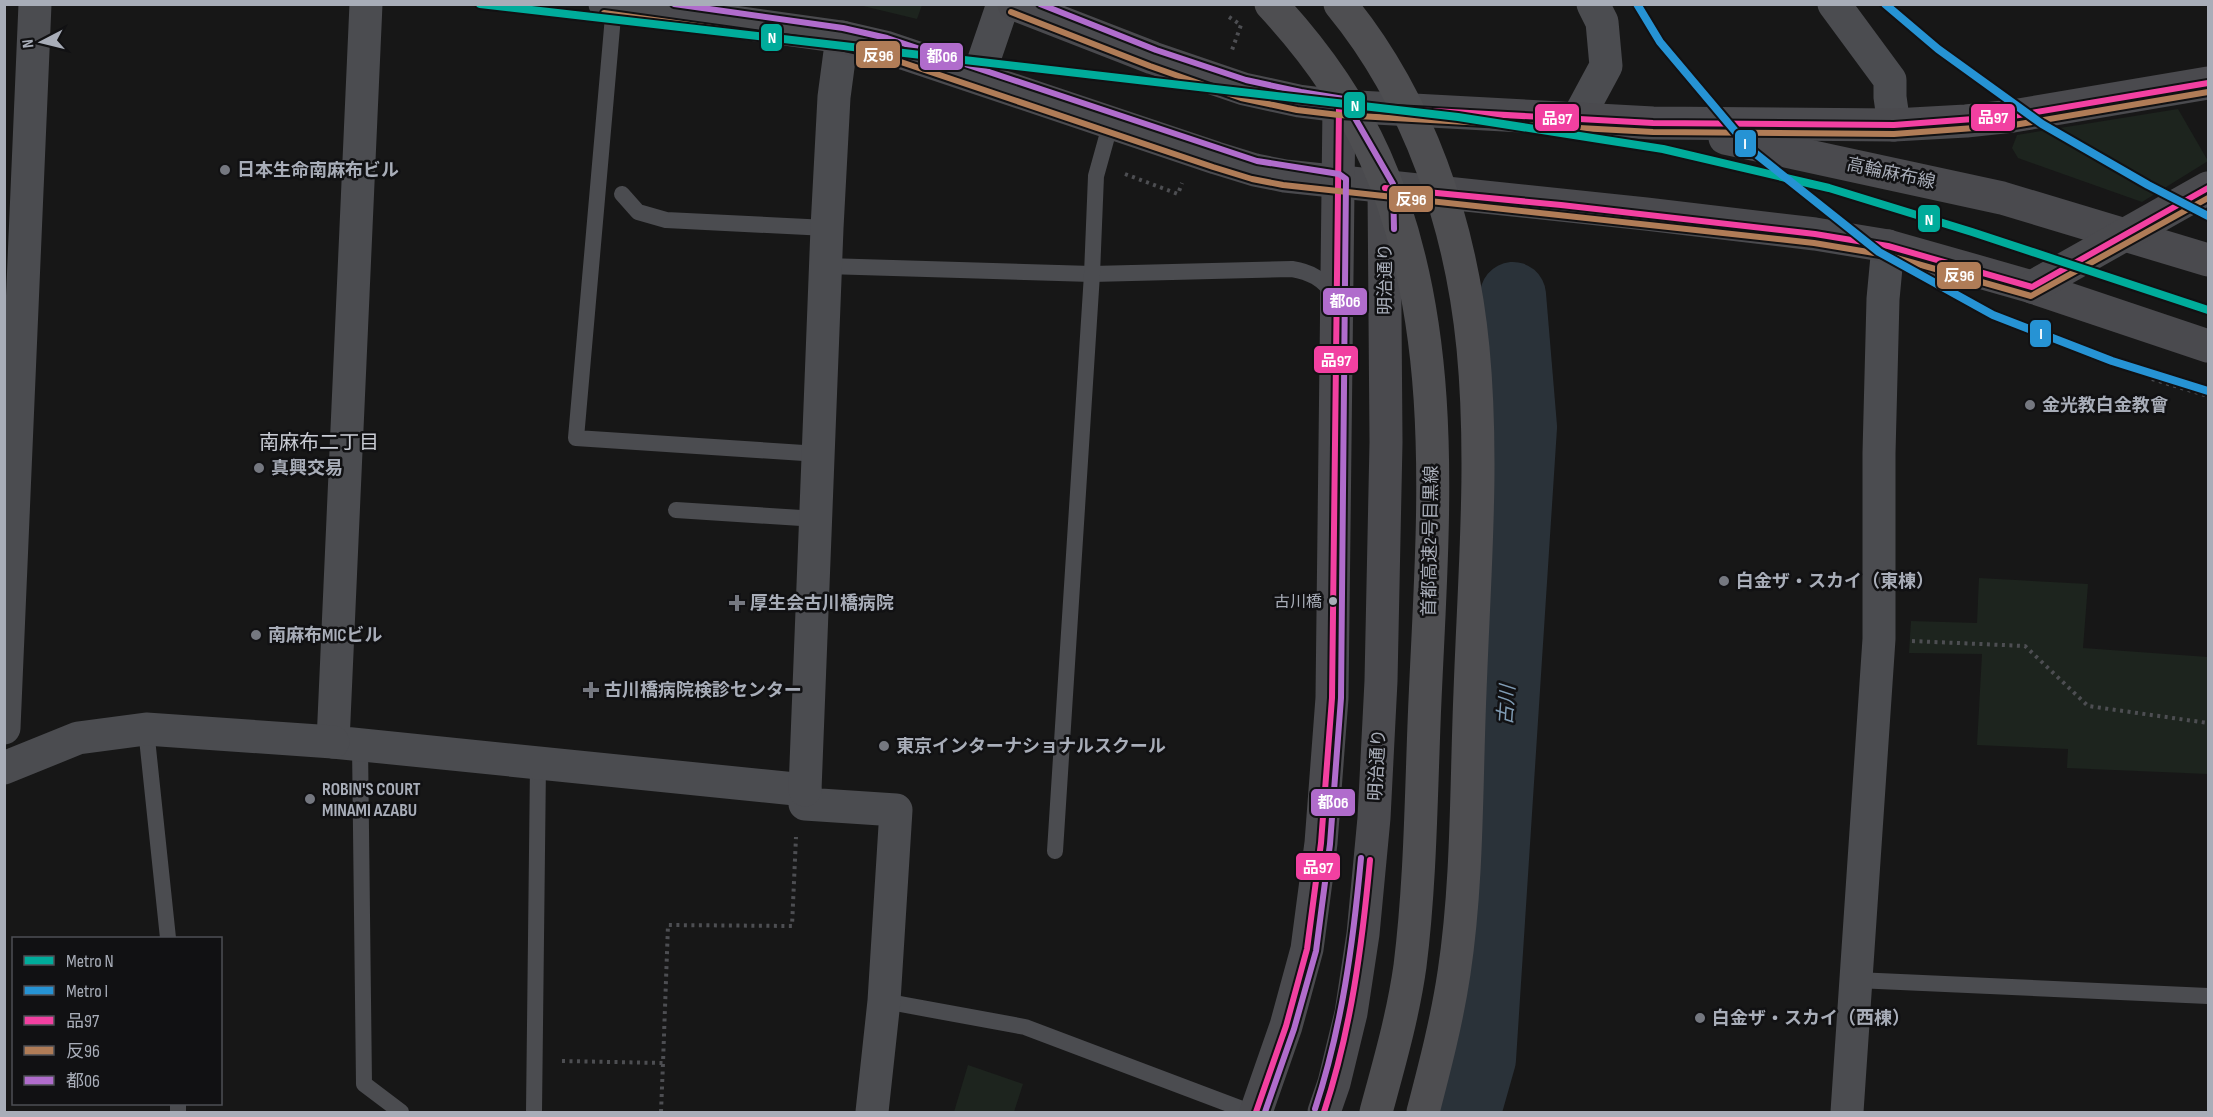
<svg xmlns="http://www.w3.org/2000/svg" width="2213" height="1117" viewBox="0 0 2213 1117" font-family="'Sofia Sans Condensed','Noto Sans JP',sans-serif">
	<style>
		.green { fill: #1d241e }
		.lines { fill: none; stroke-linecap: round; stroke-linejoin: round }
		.river { stroke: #2a3239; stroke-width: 66 }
		.path { stroke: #4d4e52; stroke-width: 4; stroke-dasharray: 3 4.5; stroke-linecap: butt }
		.service { stroke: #4b4c50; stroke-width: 16 }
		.minor { stroke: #4b4c50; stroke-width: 33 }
		.secondary { stroke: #4a4a4e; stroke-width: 33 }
		.motorway { stroke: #4e4e51; stroke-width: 33 }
		.bus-1-casing { stroke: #111113; stroke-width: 10 }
		.bus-2-casing { stroke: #111113; stroke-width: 10 }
		.bus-3-casing { stroke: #111113; stroke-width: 10 }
		.bus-1 { stroke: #f240a1; stroke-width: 6 }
		.bus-2 { stroke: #b07c57; stroke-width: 6 }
		.bus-3 { stroke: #b06ccc; stroke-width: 6 }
		.metro-1-casing { stroke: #111113; stroke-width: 12 }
		.metro-2-casing { stroke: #111113; stroke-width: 12 }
		.metro-1 { stroke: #00ac9b; stroke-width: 8 }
		.metro-2 { stroke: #2693d4; stroke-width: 8 }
		.poi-dot { fill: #757880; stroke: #111113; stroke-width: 2 }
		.bus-dot { fill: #a8adb8; stroke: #111113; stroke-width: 2 }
		.labels { text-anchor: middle; stroke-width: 5; stroke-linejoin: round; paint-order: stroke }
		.bus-label { font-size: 16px; fill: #a8adb8; stroke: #111113; text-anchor: end }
		.poi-label { font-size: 18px; font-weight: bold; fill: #a8adb8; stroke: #111113; text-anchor: start }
		.street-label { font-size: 18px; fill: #a8adb8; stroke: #111113 }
		.neighbourhood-label { font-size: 20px; fill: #c9ccd4; stroke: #111113 }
		.water-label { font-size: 20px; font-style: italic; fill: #7f9bb3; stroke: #111113 }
		.line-badge { stroke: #111113; stroke-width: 2 }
		.badge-label { font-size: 16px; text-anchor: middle; font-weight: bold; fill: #fff }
	</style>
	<rect width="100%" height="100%" fill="#171717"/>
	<!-- green -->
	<g class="green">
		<path d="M 859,5 L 922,4 L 922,5 L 917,19 Z"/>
		<path d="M 2178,109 L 2208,161 L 2142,202 L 2018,158 L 2012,148 L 2017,135 Z"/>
		<path d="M 1979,578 L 2088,584 L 2083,648 L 2208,657 L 2208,774 L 2067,768 L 2068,749 L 1977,745 L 1982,654 L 1909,653 L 1911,621 L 1977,623 Z"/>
		<path d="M 968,1065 L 1023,1084 L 1014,1112 L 954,1112 Z"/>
	</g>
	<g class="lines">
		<!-- river -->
		<path class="river" d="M 1468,1112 L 1483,1059 L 1524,427 L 1513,295"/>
		<!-- path -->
		<g class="path">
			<path d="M 1229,17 L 1241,25 L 1232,50"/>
			<path d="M 1125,174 L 1178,194 L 1182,183"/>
			<path d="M 2152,379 L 2208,396"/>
			<path d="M 1912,641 L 2025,646 L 2088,706 L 2208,723"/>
			<path d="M 562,1061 L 663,1063 L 668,925 L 792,926 L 796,837"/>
			<path d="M 661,1112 L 663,1063"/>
		</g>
		<!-- service -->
		<g class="service">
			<path d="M 614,5 L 576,438 L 819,454"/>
			<path d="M 622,194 L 638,212 L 666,220 L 827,228"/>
			<path d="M 826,266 L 1092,274 L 1292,269 C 1311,272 1322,279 1334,294"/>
			<path d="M 676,510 L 817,519"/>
			<path d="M 146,729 L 168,938"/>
			<path d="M 360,745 L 364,1084 L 401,1112"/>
			<path d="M 1055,851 L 1092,274 L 1096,176 L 1111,122"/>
			<path d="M 1856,980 L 2208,996"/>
			<path d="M 884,1001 L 1025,1027 L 1250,1112"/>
			<path d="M 178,1104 L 178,1112"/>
			<path d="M 534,1112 L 538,764"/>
		</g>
		<!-- minor -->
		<g class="minor">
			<path d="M 366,4 L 333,742 L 805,790 L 805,804 L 896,810 L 884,1001 L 872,1112"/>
			<path d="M 1834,4 L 1890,80 L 1890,97 L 1894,125"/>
			<path d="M 978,77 L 1003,4"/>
			<path d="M 1578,118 L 1606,66 L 1602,22 L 1593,4"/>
			<path d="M 4,728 L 35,4"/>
			<path d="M 4,768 L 78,738 L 146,729 L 333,742"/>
			<path d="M 805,790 L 827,228 L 834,97 L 842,37"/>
			<path d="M 1847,1112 L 1879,639 L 1879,453 L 1883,299 L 1888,246"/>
		</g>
		<!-- secondary -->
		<g class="secondary">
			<path d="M 605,4 L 842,37 L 885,47 L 1216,158 L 1255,170 L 1285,176 L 1646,214 L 1815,234 L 1888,246 L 2032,287 L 2208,346"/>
			<path d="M 1014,4 L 1153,58 L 1244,89 L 1299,101 L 1339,106 L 1653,123 L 1894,125 L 1966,121 L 2013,116 L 2208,83"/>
			<path d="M 1725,138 L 2002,198 L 2208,260"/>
			<path d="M 2032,287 L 2208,188"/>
			<path d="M 1256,1112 L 1286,1026 L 1307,949 L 1321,843 L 1332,698 L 1339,106"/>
			<path d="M 1324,1112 L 1334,1083 L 1351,1013 L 1363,934 L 1374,818 L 1381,681 L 1386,442 L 1384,187"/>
		</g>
		<!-- motorway -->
		<g class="motorway">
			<path d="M 1271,4 C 1313,49 1350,101 1375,157 C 1451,327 1433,519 1425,700 C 1421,789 1421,878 1410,966 C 1403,1016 1389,1064 1376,1112"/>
			<path d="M 1340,4 C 1419,100 1461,225 1473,348 C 1484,462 1474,578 1470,692 C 1466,785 1468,880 1454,973 C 1447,1020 1435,1066 1423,1112"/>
		</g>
		<defs>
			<g id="bus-1">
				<path d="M 1339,106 L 1653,123 L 1894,125 L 2013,116 L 2208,83"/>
				<path d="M 1385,188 L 1561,205 L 1815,234 L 1888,246 L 2032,287 L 2208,188"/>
				<path d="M 1256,1112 L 1286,1026 L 1307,949 L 1321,843 L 1332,698 L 1339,106"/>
				<path d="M 1324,1112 C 1351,1030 1362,946 1370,860"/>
			</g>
			<g id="bus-2">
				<path d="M 1011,12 L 1150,66 L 1241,98 L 1297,110 L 1339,115 L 1653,132 L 1894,134 L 2014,125 L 2208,92"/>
				<path d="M 604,13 L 840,46 L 883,56 L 1213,167 L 1252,179 L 1283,185 L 1814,243 L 1886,255 L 2031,296 L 2208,198"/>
			</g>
			<g id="bus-3">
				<path d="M 674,4 L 843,28 L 887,38 L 1257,161 L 1339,174 L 1346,179 L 1341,698 L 1330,844 L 1316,951 L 1294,1029 L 1265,1112"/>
				<path d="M 1040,4 L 1156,50 L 1246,80 L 1301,92 L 1344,99 L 1393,184 L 1394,229"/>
				<path d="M 1315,1109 C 1342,1027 1353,944 1361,858"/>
			</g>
		</defs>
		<!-- bus-1 casing -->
		<use href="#bus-1" class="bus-1-casing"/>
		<!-- bus-2 casing -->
		<use href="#bus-2" class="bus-2-casing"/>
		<!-- bus-3 casing -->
		<use href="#bus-3" class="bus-3-casing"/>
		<!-- bus-1 -->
		<use href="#bus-1" class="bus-1"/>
		<!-- bus-2 -->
		<use href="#bus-2" class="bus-2"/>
		<!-- bus-3 -->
		<use href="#bus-3" class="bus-3"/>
		<defs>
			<path id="metro-1" d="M 480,4 L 1458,117 L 1663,149 L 1829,188 L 1972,232 L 2208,310"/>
			<g id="metro-2">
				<path d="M 1637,4 L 1660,42 L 1751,150 L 1879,252 L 1993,315 L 2112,361 L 2208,391"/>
				<path d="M 1885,4 L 1938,49 L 2042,124 L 2148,185 L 2208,216"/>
			</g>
		</defs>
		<!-- metro-1 casing -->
		<use href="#metro-1" class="metro-1-casing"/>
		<!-- metro-2 casing -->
		<use href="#metro-2" class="metro-2-casing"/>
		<!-- metro-1 -->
		<use href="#metro-1" class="metro-1"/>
		<!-- metro-2 -->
		<use href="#metro-2" class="metro-2"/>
	</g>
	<!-- markers -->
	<g class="poi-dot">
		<circle cx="225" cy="170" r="6"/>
		<circle cx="2030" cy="405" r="6"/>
		<circle cx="259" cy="468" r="6"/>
		<circle cx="1724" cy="581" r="6"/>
		<path d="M734 594h6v6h6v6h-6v6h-6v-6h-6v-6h6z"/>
		<circle cx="256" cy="635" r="6"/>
		<path d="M588 681h6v6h6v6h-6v6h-6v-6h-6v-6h6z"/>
		<circle cx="884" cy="746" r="6"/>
		<circle cx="310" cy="799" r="6"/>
		<circle cx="1700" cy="1018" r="6"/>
	</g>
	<circle class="bus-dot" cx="1333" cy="601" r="5"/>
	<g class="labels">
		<!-- bus labels -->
		<g class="bus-label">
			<text x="1322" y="607">古川橋</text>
		</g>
		<!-- poi labels -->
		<g class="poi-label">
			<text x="237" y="176">日本生命南麻布ビル</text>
			<text x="2042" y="411">金光教白金教會</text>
			<text x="271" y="474">真興交易</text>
			<text x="1736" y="587">白金ザ・スカイ（東棟）</text>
			<text x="750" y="609">厚生会古川橋病院</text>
			<text x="268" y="641">南麻布MICビル</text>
			<text x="604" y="696">古川橋病院検診センター</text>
			<text x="896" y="752">東京インターナショナルスクール</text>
			<text x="322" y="795">ROBIN'S COURT<tspan x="322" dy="21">MINAMI AZABU</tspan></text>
			<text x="1712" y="1024">白金ザ・スカイ（西棟）</text>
		</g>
		<!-- street labels -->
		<g class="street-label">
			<text transform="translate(1891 173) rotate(12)" y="6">高輪麻布線</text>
			<text transform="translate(1385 279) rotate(-90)" y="6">明治通り</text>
			<text transform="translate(1430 541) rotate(-89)" y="6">首都高速2号目黒線</text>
			<text transform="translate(1377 765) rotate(-87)" y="6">明治通り</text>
		</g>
		<!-- neighbourhood labels -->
		<g class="neighbourhood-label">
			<text x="319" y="449">南麻布二丁目</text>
		</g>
		<!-- water labels -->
		<g class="water-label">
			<text transform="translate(1506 705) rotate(-86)" y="7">古川</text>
		</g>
	</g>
	<g class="line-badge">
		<rect x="760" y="23" width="23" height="29" rx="6" fill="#00ac9b"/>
		<rect x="855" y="40" width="46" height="29" rx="6" fill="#b07c57"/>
		<rect x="919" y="42" width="45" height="29" rx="6" fill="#b06ccc"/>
		<rect x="1343" y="91" width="23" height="28" rx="6" fill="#00ac9b"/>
		<rect x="1970" y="103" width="46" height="29" rx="6" fill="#f240a1"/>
		<rect x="1534" y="103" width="46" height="29" rx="6" fill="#f240a1"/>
		<rect x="1734" y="129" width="23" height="29" rx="6" fill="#2693d4"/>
		<rect x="1388" y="185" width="46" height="28" rx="6" fill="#b07c57"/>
		<rect x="1917" y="204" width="24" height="29" rx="6" fill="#00ac9b"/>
		<rect x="1936" y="261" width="46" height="29" rx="6" fill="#b07c57"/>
		<rect x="1322" y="287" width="46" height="29" rx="6" fill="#b06ccc"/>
		<rect x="2029" y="319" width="23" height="29" rx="6" fill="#2693d4"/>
		<rect x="1313" y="345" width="46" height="29" rx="6" fill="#f240a1"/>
		<rect x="1310" y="788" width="46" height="29" rx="6" fill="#b06ccc"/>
		<rect x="1295" y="852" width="46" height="29" rx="6" fill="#f240a1"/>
	</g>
	<g class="badge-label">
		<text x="772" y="43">N</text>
		<text x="878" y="61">反96</text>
		<text x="942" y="62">都06</text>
		<text x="1355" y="111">N</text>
		<text x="1993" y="123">品97</text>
		<text x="1557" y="124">品97</text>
		<text x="1745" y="149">I</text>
		<text x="1411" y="205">反96</text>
		<text x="1929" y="225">N</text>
		<text x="1959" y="281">反96</text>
		<text x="1345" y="307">都06</text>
		<text x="2041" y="339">I</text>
		<text x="1336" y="366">品97</text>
		<text x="1333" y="808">都06</text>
		<text x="1318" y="873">品97</text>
	</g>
	<!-- border -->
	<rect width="2213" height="1117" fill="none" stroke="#a8adb8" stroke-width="12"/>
	<!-- legend -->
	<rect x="12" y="937" width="210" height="168" fill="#111113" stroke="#4d4f55" stroke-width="1.5"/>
	<rect x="24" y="956" width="30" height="9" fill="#00ac9b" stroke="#4d4f55" stroke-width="1.5"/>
	<text x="66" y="967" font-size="18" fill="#a8adb8">Metro N</text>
	<rect x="24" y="986" width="30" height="9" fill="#2693d4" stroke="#4d4f55" stroke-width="1.5"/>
	<text x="66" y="997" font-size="18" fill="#a8adb8">Metro I</text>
	<rect x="24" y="1016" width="30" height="9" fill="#f240a1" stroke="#4d4f55" stroke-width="1.5"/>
	<text x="66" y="1027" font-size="18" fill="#a8adb8">品97</text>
	<rect x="24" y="1046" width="30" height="9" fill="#b07c57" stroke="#4d4f55" stroke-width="1.5"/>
	<text x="66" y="1057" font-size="18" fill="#a8adb8">反96</text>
	<rect x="24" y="1076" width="30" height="9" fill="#b06ccc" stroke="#4d4f55" stroke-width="1.5"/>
	<text x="66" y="1087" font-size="18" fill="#a8adb8">都06</text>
	<!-- north arrow -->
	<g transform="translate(42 42) rotate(263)" stroke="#111113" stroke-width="4.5" paint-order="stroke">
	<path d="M0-4.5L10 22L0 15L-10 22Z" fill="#a8adb8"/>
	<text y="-9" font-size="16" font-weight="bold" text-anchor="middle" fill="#a8adb8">N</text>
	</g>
</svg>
